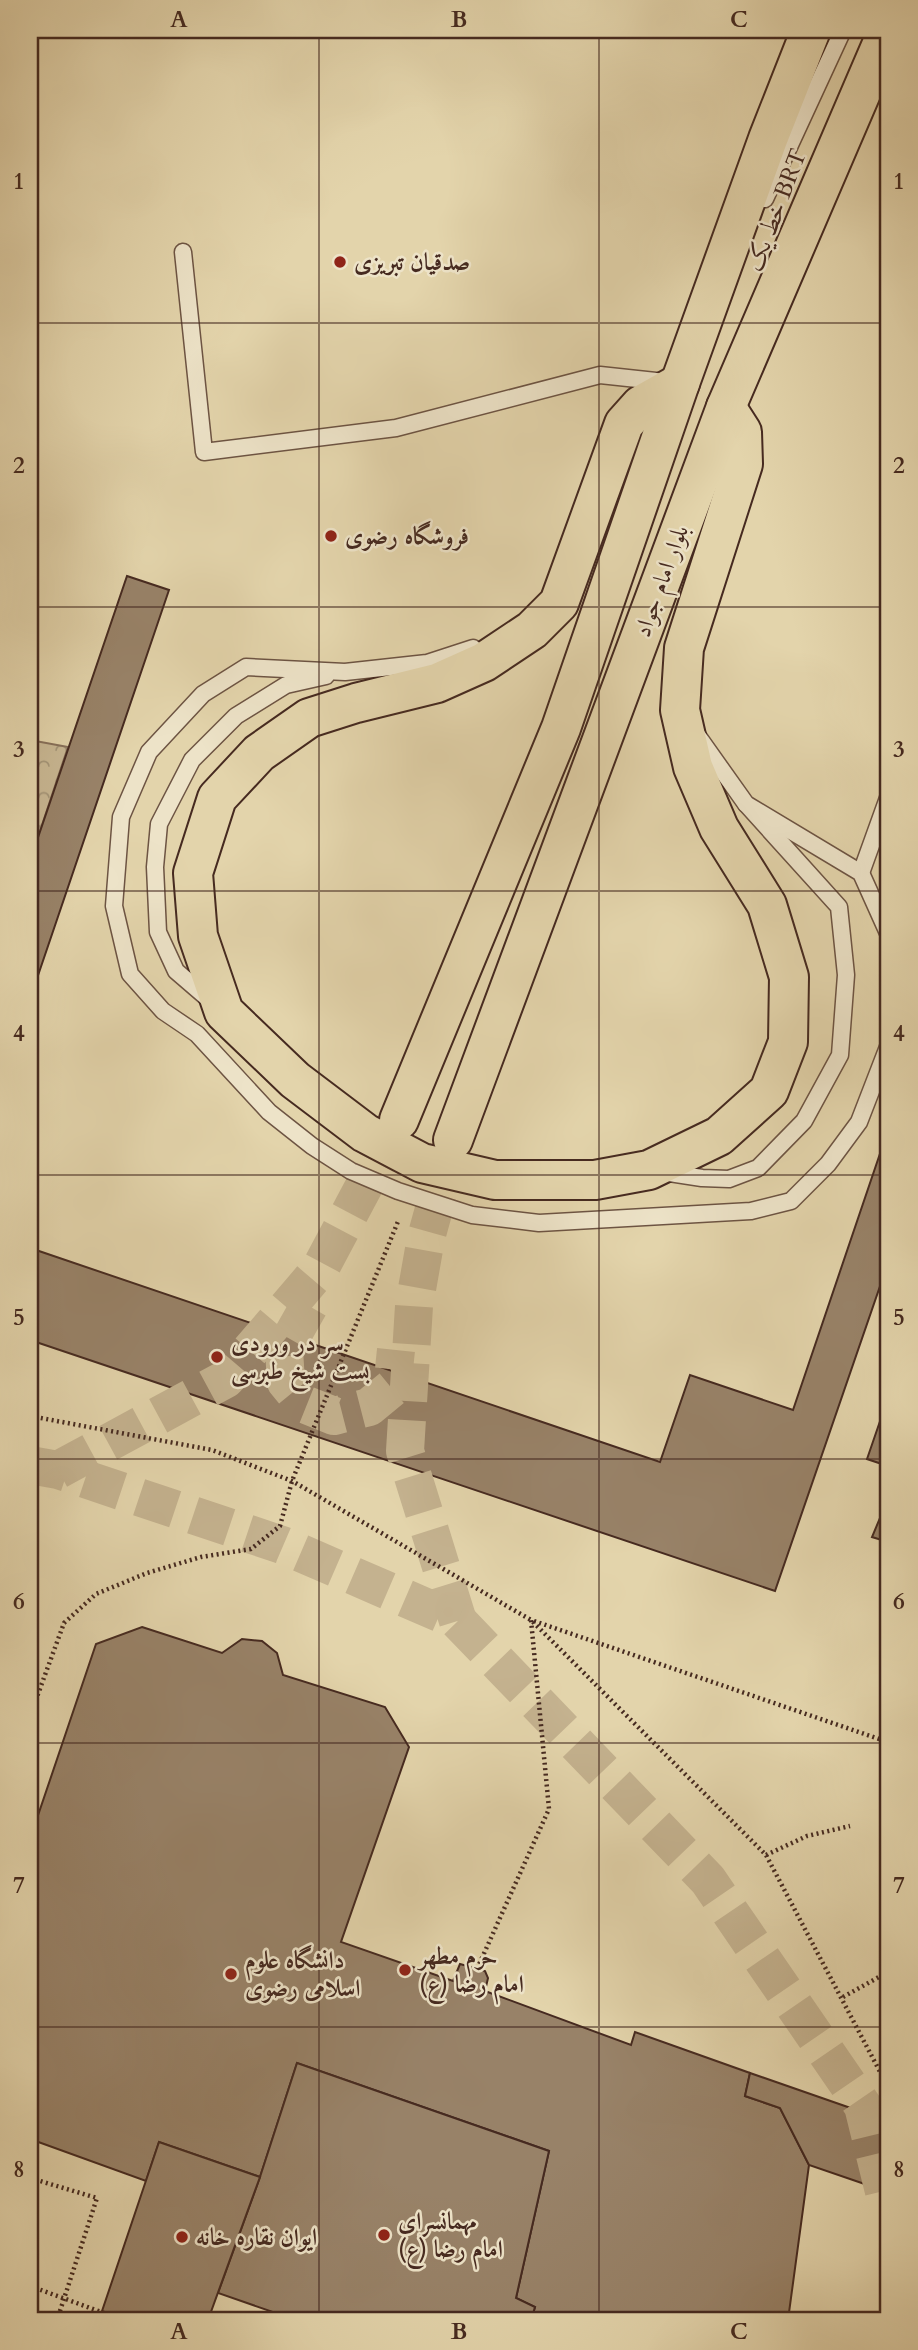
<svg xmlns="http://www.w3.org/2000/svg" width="918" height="2350" viewBox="0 0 918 2350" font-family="Cardo,Amiri,serif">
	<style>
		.park { fill: url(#park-crowns); stroke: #87705a; stroke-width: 2 }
		.building { fill: #988268; stroke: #462a20; stroke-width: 2 }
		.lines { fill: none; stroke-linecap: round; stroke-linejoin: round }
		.primary-tunnel { stroke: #c4b28f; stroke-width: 38; stroke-dasharray: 38 19; stroke-linecap: butt }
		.service-casing { stroke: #6d5443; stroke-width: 19 }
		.primary-casing { stroke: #462a20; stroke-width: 42 }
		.path { stroke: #462a20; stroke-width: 4.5; stroke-dasharray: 2 3.5; stroke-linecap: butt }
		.service { stroke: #ede3c8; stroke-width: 16 }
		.primary { stroke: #e3d4ab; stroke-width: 38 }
		.grid { fill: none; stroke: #462a20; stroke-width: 2; stroke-opacity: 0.55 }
		.poi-dot { fill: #8f2418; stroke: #ede3c8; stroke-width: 2.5 }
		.labels { text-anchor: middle; stroke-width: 5; stroke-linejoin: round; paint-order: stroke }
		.street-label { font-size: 24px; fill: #462a20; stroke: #ede3c8 }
		.poi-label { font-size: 24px; font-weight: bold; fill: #462a20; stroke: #ede3c8; text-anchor: start }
		.neatline { fill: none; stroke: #462a20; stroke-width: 2.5 }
		.grid-label { font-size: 23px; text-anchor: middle; font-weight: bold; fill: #462a20 }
	</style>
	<defs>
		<pattern id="park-crowns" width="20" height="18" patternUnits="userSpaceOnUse" patternTransform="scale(1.75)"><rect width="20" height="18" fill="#c8b793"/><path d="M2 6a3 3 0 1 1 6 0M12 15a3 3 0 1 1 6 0" fill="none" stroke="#a49578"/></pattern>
	</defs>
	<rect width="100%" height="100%" fill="#e3d4ab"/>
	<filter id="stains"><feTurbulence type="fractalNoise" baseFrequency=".00286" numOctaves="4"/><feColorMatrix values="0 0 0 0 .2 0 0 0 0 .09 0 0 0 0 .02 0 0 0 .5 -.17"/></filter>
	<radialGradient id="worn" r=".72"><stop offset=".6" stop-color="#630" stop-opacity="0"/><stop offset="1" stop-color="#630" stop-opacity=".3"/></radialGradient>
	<!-- park -->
	<path class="park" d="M 30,740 L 68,747 L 30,861 Z"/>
	<!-- building -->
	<g class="building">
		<path d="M 127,576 L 169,590 L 30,999 L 30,861 Z"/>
		<path d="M 888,1130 L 888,1263 L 775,1591 L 30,1340 L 30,1248 L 660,1462 L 690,1375 L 793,1410 Z"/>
		<path d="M 888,1398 L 888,1466 L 867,1459 Z"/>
		<path d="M 888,1499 L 888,1542 L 872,1537 Z"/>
		<path d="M 142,1627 L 222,1653 L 242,1639 L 262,1641 L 277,1653 L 283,1675 L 385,1707 L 409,1747 L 341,1942 L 453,1981 L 460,1964 L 485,1971 L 488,1978 L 485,1991 L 631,2045 L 635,2032 L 750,2073 L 745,2096 L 780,2108 L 809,2165 L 788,2320 L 531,2320 L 535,2307 L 516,2298 L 549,2151 L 297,2063 L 260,2177 L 159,2142 L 146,2181 L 30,2139 L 30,1839 L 96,1644 Z"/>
		<path d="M 297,2063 L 549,2151 L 516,2298 L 535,2307 L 531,2320 L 296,2320 L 218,2293 L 260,2177 Z"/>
		<path d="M 750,2073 L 888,2121 L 888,2192 L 809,2165 L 780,2108 L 745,2096 Z"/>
		<path d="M 159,2142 L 260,2177 L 208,2320 L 99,2320 Z"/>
	</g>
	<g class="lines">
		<!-- primary-tunnel -->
		<g class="primary-tunnel">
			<path d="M 453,1140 L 426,1238 L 414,1306 L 405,1451 L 458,1621"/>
			<path d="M 309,1306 L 284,1350 L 286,1382 L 304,1404 L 334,1416 L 369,1407 L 392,1388 L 396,1350"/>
			<path d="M 30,1465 L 58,1470 L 282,1545 L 458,1621 L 708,1880 L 863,2106 L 888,2208"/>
			<path d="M 58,1470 L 226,1379 L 320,1269 L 399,1120"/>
		</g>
		<defs>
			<g id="service">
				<path d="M 765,199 L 843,30"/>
				<path d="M 183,252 L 204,452 L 396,428 L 600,375 L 665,382"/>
				<path d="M 473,648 L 427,663 L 345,672 L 246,667 L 203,694 L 149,752 L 121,817 L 114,906 L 130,974 L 163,1011 L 197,1034 L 269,1112 L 312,1146 L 351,1171 L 398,1191 L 472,1215 L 539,1223 L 751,1211 L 791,1201 L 828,1164 L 859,1122 L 888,1047"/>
				<path d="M 697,735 L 746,804 L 861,873 L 888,933"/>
				<path d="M 861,873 L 888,798"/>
				<path d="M 212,1002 L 176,971 L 158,932 L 155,867 L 159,824 L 192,760 L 236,716 L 286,685 L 326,676"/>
				<path d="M 663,1172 L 702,1178 L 729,1179 L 758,1168 L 804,1121 L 840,1055 L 846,975 L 839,907 L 746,804"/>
			</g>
			<g id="primary">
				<path d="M 680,383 L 641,405 L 624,424 L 559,603 L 532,630 L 484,662 L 437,683 L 356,703 L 309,718 L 259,753 L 217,798 L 193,873 L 198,936 L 224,1012 L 295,1080 L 365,1133 L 422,1163 L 495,1180 L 595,1180 L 649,1170 L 719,1136 L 769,1091 L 788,1042 L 789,977 L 767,905 L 719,828 L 693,767 L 680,710 L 684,648 L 743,464 L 742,432 L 726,407"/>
				<path d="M 399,1120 L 561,728 L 680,383 L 768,139 L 811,30"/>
				<path d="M 453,1140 L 726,407 L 888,30"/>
			</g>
		</defs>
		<!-- service casing -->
		<use href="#service" class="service-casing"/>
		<!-- primary casing -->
		<use href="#primary" class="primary-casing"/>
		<!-- path -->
		<g class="path">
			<path d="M 30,1416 L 212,1450 L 292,1481 L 531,1620 L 766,1855 L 888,2087"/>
			<path d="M 30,1716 L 64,1623 L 96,1594 L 147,1573 L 201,1557 L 251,1549 L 280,1526 L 292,1481 L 399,1219"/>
			<path d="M 766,1855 L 807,1836 L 850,1826"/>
			<path d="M 477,1969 L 549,1809 L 531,1620 L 888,1742"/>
			<path d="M 843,1997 L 888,1972"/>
			<path d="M 30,2178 L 97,2198 L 57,2320"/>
			<path d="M 30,2286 L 123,2320"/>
		</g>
		<!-- service -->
		<use href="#service" class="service"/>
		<!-- primary -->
		<use href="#primary" class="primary"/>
	</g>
	<!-- grid -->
	<path class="grid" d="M 319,30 L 319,2320M 599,30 L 599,2320M 30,323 L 888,323M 30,607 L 888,607M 30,891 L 888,891M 30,1175 L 888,1175M 30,1459 L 888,1459M 30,1743 L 888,1743M 30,2027 L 888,2027"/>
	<!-- markers -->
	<g class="poi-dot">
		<circle cx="340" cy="262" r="7"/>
		<circle cx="331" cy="536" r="7"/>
		<circle cx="217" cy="1357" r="7"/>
		<circle cx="405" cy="1970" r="7"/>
		<circle cx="231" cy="1974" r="7"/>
		<circle cx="384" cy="2235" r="7"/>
		<circle cx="182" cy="2237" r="7"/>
	</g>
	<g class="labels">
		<!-- street labels -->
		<g class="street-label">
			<text transform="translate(776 210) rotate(-69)" y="8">خط یک BRT</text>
			<text transform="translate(661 581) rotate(-70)" y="8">بلوار امام جواد</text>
		</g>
		<!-- poi labels -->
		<g class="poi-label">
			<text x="354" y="270">صدقیان تبریزی</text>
			<text x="345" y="544">فروشگاه رضوی</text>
			<text x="231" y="1351">سر در ورودی<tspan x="231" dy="28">بست شیخ طبرسی</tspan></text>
			<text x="419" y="1964">حرم مطهر<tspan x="419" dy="28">امام رضا (ع)</tspan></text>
			<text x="245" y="1968">دانشگاه علوم<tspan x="245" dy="28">اسلامی رضوی</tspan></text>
			<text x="398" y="2229">مهمانسرای<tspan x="398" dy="28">امام رضا (ع)</tspan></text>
			<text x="196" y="2245">ایوان نقاره خانه</text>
		</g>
	</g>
	<!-- margin -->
	<rect width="918" height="2350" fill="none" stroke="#e3d4ab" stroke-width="77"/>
	<rect x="38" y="38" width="842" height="2274" class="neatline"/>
	<g class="grid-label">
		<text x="179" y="27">A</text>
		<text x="459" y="27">B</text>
		<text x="739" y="27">C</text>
		<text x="19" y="189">1</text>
		<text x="899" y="189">1</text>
		<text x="19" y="473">2</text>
		<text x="899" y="473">2</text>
		<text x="19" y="757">3</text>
		<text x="899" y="757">3</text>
		<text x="19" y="1041">4</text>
		<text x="899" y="1041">4</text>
		<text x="19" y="1325">5</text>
		<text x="899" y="1325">5</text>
		<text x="19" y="1609">6</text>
		<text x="899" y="1609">6</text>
		<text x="19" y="1893">7</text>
		<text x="899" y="1893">7</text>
		<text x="19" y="2177">8</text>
		<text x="899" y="2177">8</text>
		<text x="179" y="2339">A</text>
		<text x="459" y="2339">B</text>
		<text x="739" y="2339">C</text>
	</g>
	<rect width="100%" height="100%" filter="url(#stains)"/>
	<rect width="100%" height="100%" fill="url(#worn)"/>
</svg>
